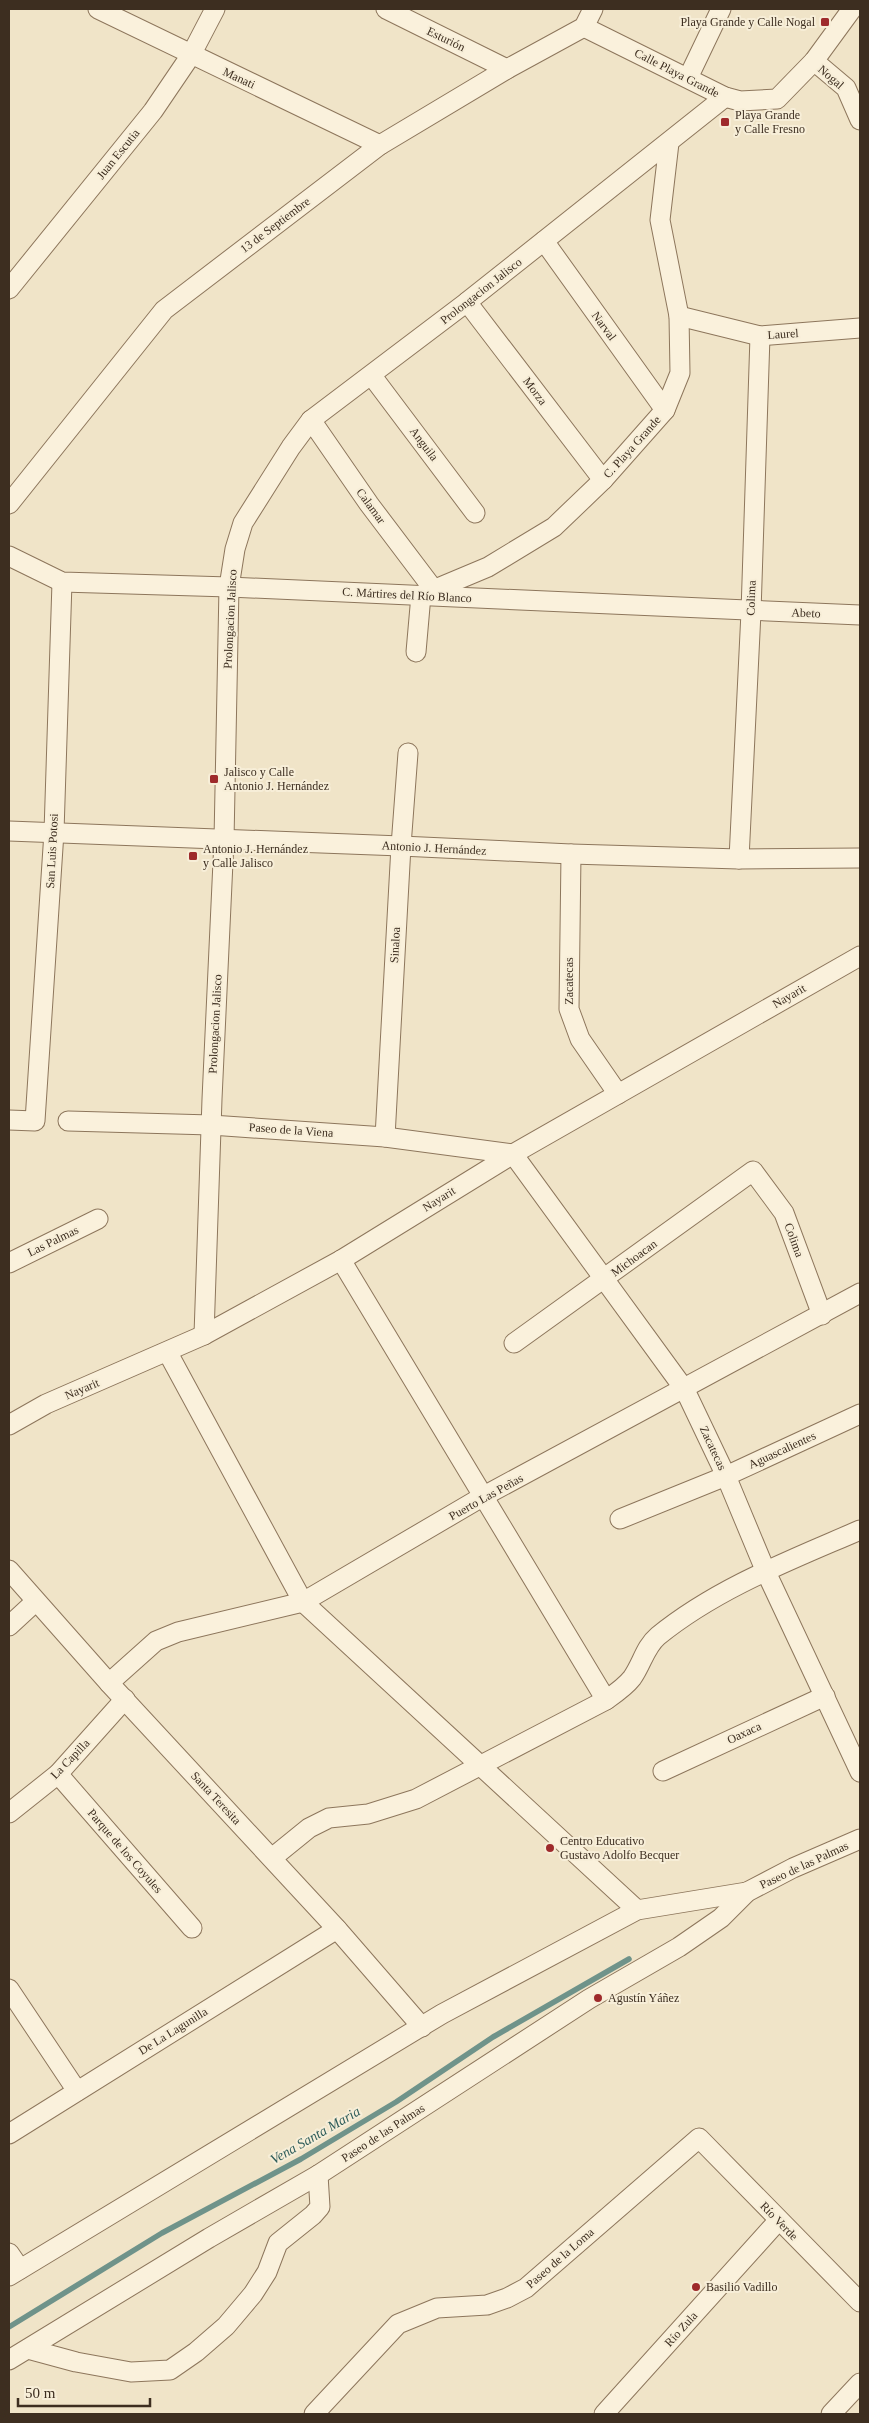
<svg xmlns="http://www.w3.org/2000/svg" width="869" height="2423" viewBox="0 0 869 2423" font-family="'Times New Roman',serif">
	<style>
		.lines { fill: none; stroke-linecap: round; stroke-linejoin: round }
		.stream { stroke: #6f938a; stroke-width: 5.5 }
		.minor-casing { stroke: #8d765c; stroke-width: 21 }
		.minor { stroke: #faf1dc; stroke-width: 19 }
		.poi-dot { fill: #9e2a2b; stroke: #f7eed8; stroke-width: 2 }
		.labels { text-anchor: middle; stroke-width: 4; stroke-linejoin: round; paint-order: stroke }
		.poi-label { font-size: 12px; fill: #3d2e20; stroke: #f7eed8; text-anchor: start }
		.street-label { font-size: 12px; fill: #3d2e20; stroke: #f7eed8 }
		.water-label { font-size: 14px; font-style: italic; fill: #2f5d5a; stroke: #f7eed8 }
	</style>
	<rect width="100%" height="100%" fill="#f0e4c8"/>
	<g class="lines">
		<!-- stream -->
		<path class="stream" d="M 9,2327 L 162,2233 L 301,2159 L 396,2102 L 493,2037 L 629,1959"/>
		<defs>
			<g id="minor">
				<path d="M 98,9 L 380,145"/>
				<path d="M 386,9 L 507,69"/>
				<path d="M 584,27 L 725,97 L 740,101 L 777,99 L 814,61 L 852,9"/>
				<path d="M 814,61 L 846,88 L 860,120"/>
				<path d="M 688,78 L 721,9"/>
				<path d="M 544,241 L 665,410"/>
				<path d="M 9,289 L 153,111 L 191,55 L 215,9"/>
				<path d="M 467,302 L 603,480"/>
				<path d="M 679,316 L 760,336 L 860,328"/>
				<path d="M 372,376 L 475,513"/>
				<path d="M 311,420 L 369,504 L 434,590"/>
				<path d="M 9,504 L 164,310 L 380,145 L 507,69 L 584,27 L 593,9"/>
				<path d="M 9,556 L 62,582 L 229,587 L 860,615"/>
				<path d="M 426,593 L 488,567 L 554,527 L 603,480 L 665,410 L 680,373 L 679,316 L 660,220 L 669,143"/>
				<path d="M 416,652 L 421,595"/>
				<path d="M 9,831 L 401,846 L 571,854 L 739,859 L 860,858"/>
				<path d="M 571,854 L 569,1009 L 580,1039 L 618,1094"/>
				<path d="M 739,859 L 751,612 L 760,336"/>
				<path d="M 9,1120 L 35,1121 L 54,832 L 62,582"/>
				<path d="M 68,1121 L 211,1125 L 385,1137 L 513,1154 L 685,1390 L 726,1476 L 766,1572 L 860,1772"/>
				<path d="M 385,1137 L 401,846 L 408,753"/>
				<path d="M 9,1263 L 98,1219"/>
				<path d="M 204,1335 L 212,1099 L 224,840 L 229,587 L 235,549 L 243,523 L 291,447 L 311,420 L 467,302 L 725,97"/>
				<path d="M 514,1343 L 753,1171 L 784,1213 L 822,1315"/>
				<path d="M 168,1353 L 303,1602 L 637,1910"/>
				<path d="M 9,1425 L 46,1404 L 204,1335 L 341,1260 L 513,1154 L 860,956"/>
				<path d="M 620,1519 L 726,1476 L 860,1414"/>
				<path d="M 9,1570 L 109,1683 L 337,1929 L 422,2027"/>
				<path d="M 9,1626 L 35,1602"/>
				<path d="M 109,1683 L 156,1641 L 178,1632 L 303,1602 L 482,1497 L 860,1293"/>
				<path d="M 606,1700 C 616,1693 625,1687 632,1678 C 642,1664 645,1647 658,1636 C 717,1588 791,1560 860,1530"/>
				<path d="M 663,1771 L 825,1696"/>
				<path d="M 58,1774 L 192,1928"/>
				<path d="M 9,1813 L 58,1774 L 125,1699"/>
				<path d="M 272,1858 L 309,1828 L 329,1818 L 368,1814 L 416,1799 L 606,1700 L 341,1260"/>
				<path d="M 9,1989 L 77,2091"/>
				<path d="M 9,2134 L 337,1929"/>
				<path d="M 9,2253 L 20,2269"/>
				<path d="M 9,2276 L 442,2014 L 637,1910 L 747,1892"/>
				<path d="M 28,2349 L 76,2362 L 131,2372 L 170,2370 L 196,2352 L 226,2326 L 253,2294 L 267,2272 L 278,2243 L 313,2215 L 320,2207 L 318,2175"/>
				<path d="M 9,2360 L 209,2238 L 318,2175 L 589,1999 L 679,1947 L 721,1918 L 747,1892 L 793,1868 L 860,1839"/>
				<path d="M 314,2414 L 398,2324 L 437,2308 L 487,2305 L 507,2298 L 526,2288 L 699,2138 L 860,2302"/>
				<path d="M 604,2414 L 778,2221"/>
				<path d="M 831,2414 L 860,2383"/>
			</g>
		</defs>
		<!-- minor casing -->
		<use href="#minor" class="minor-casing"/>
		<!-- minor -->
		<use href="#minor" class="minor"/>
	</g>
	<!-- markers -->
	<g class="poi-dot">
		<rect x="820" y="17" width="10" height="10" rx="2.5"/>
		<rect x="720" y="117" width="10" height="10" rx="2.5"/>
		<rect x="209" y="774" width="10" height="10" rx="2.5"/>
		<rect x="188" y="851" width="10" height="10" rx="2.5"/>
		<circle cx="550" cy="1848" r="5"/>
		<circle cx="598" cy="1998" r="5"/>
		<circle cx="696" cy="2287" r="5"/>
	</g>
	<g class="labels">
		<!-- poi labels -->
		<g class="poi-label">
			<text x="815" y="26" text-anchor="end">Playa Grande y Calle Nogal</text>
			<text x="735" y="119">Playa Grande<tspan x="735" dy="14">y Calle Fresno</tspan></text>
			<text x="224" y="776">Jalisco y Calle<tspan x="224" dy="14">Antonio J. Hernández</tspan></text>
			<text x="203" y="853">Antonio J. Hernández<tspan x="203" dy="14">y Calle Jalisco</tspan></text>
			<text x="560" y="1845">Centro Educativo<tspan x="560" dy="14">Gustavo Adolfo Becquer</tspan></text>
			<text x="608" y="2002">Agustín Yáñez</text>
			<text x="706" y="2291">Basilio Vadillo</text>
		</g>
		<!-- street labels -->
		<g class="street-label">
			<text transform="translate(446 39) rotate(26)" y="4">Esturión</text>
			<text transform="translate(677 73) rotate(27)" y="4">Calle Playa Grande</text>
			<text transform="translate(831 77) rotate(41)" y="4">Nogal</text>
			<text transform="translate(239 78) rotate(25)" y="4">Manati</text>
			<text transform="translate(118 154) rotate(-51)" y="4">Juan Escutia</text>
			<text transform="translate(275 225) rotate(-37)" y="4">13 de Septiembre</text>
			<text transform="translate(481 291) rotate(-38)" y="4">Prolongacion Jalisco</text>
			<text transform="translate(604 326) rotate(54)" y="4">Narval</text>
			<text transform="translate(783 334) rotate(-4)" y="4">Laurel</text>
			<text transform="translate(535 391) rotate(53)" y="4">Morza</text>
			<text transform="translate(424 444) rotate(53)" y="4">Anguila</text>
			<text transform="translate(632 447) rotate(-48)" y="4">C. Playa Grande</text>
			<text transform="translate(371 506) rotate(54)" y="4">Calamar</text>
			<text transform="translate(407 595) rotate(3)" y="4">C. Mártires del Río Blanco</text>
			<text transform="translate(751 598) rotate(-88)" y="4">Colima</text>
			<text transform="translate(806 613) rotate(2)" y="4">Abeto</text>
			<text transform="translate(230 619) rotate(-87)" y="4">Prolongacion Jalisco</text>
			<text transform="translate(434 848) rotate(3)" y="4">Antonio J. Hernández</text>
			<text transform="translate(52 851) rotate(-87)" y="4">San Luis Potosi</text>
			<text transform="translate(395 945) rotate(-87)" y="4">Sinaloa</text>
			<text transform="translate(569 981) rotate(-90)" y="4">Zacatecas</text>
			<text transform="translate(789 996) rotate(-30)" y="4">Nayarit</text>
			<text transform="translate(215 1024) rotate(-87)" y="4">Prolongacion Jalisco</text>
			<text transform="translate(291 1130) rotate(4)" y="4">Paseo de la Viena</text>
			<text transform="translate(439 1199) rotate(-32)" y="4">Nayarit</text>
			<text transform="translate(794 1240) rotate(70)" y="4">Colima</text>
			<text transform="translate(53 1241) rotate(-26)" y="4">Las Palmas</text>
			<text transform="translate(634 1258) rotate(-36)" y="4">Michoacan</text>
			<text transform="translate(82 1389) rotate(-23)" y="4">Nayarit</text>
			<text transform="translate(713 1448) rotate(65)" y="4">Zacatecas</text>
			<text transform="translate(782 1450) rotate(-25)" y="4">Aguascalientes</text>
			<text transform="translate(486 1497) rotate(-29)" y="4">Puerto Las Peñas</text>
			<text transform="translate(744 1733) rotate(-25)" y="4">Oaxaca</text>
			<text transform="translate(70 1759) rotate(-46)" y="4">La Capilla</text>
			<text transform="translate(216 1798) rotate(47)" y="4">Santa Teresita</text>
			<text transform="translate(125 1851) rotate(49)" y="4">Parque de los Coyules</text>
			<text transform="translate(804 1865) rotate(-25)" y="4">Paseo de las Palmas</text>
			<text transform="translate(173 2031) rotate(-32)" y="4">De La Lagunilla</text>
			<text transform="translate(383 2133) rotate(-33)" y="4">Paseo de las Palmas</text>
			<text transform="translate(779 2221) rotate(46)" y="4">Río Verde</text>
			<text transform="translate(560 2258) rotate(-41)" y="4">Paseo de la Loma</text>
			<text transform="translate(681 2329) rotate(-48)" y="4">Río Zula</text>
		</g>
		<!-- water labels -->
		<g class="water-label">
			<text transform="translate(315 2135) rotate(-30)" y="5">Vena Santa Maria</text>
		</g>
	</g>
	<!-- border -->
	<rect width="869" height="2423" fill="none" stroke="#3d2e20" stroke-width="20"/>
	<!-- scale -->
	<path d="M18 2398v8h132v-8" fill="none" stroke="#3d2e20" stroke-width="2.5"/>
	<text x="25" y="2398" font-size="15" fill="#3d2e20" stroke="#f7eed8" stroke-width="4" paint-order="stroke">50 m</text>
</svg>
